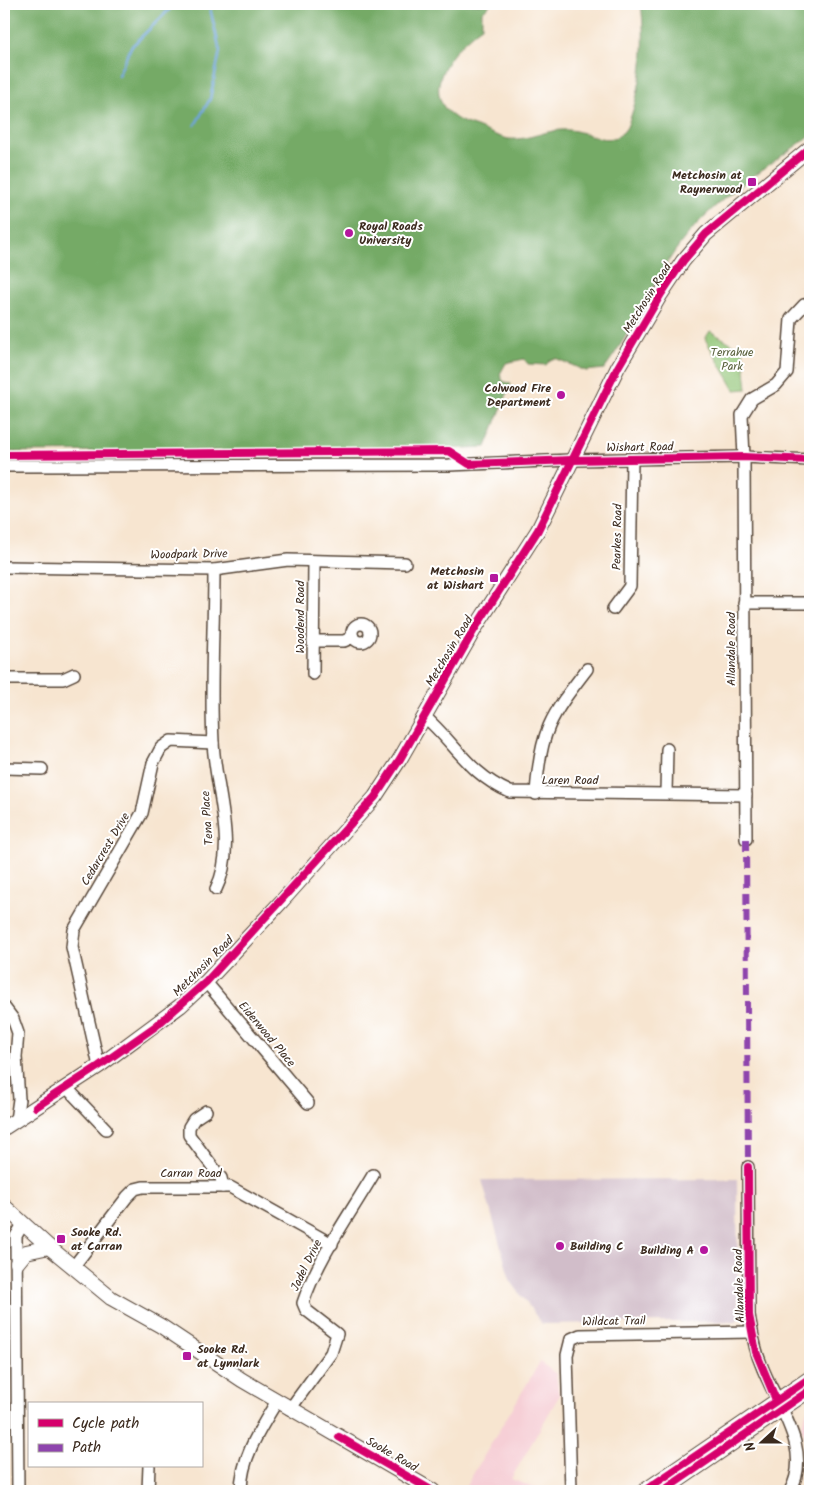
<svg xmlns="http://www.w3.org/2000/svg" width="814" height="1495" viewBox="0 0 814 1495" font-family="Kalam,sans-serif">
	<style>
		.built { fill: #f6cfd6 }
		.industrial { fill: #d1bdc9 }
		.green { fill: #90c475; stroke: #66774a }
		.forest { fill: #74aa66; stroke: #586a42 }
		.lines { fill: none; stroke-linecap: round; stroke-linejoin: round }
		.stream { stroke: #6fa4dc; stroke-width: 2.5 }
		.minor-casing { stroke: #574639; stroke-width: 14 }
		.major-casing { stroke: #574639; stroke-width: 16 }
		.minor { stroke: #fff; stroke-width: 11 }
		.major { stroke: #fff; stroke-width: 14 }
		.quiet { stroke: #8e44ad; stroke-width: 6; stroke-dasharray: 12 6; stroke-linecap: butt }
		.cycleway-casing { stroke: #fff; stroke-width: 11 }
		.cycleway { stroke: #d6006c; stroke-width: 8 }
		.poi-dot { fill: #b5179e; stroke: #fff; stroke-width: 2 }
		.labels { text-anchor: middle; stroke-width: 4; stroke-linejoin: round; paint-order: stroke }
		.poi-label { font-size: 12px; font-weight: bold; fill: #3b2a1e; stroke: #fff; text-anchor: end }
		.street-label { font-size: 12px; fill: #3b2a1e; stroke: #fff }
		.park-label { font-size: 12px; fill: #59603c; stroke: #fff }
	</style>
	<rect width="100%" height="100%" fill="#fff"/>
	<filter id="ink" filterUnits="userSpaceOnUse"><feTurbulence type="fractalNoise" baseFrequency=".02" numOctaves="2"/><feDisplacementMap in="SourceGraphic" scale="10" xChannelSelector="R" yChannelSelector="G"/><feConvolveMatrix kernelMatrix="1 2 1 2 8 2 1 2 1" color-interpolation-filters="sRGB"/></filter>
	<filter id="wash" filterUnits="userSpaceOnUse"><feTurbulence type="fractalNoise" baseFrequency=".0096" numOctaves="4" result="noise"/><feDisplacementMap in="SourceGraphic" scale="20" xChannelSelector="R" yChannelSelector="G"/><feGaussianBlur stdDeviation="1.12" result="paint"/><feColorMatrix in="noise" values="0 0 0 0 0 0 0 0 0 0 0 0 0 0 0 0 0 1.4 0 .05"/><feComposite in="paint" operator="in"/></filter>
	<g filter="url(#wash)">
		<rect width="100%" height="100%" fill="#f7e5d0"/>
		<!-- built -->
		<g class="built">
			<path d="M 540,1362 L 556,1374 L 559,1396 L 511,1479 L 544,1491 L 463,1491 Z"/>
			<path d="M 810,1403 L 810,1487 L 805,1487 L 810,1467 L 810,1453 L 801,1426 Z"/>
		</g>
		<!-- industrial -->
		<path class="industrial" d="M 737,1179 L 738,1321 L 542,1324 L 510,1280 L 482,1180 Z"/>
		<!-- green -->
		<path class="green" d="M 710,331 L 743,350 L 747,389 L 735,390 L 705,339 Z"/>
		<!-- forest -->
		<path class="forest" d="M 4,4 L 491,4 L 482,12 L 482,27 C 457,44 417,89 453,116 C 460,122 469,124 477,127 C 487,131 498,137 509,139 C 529,141 548,128 569,130 C 588,131 609,149 625,130 C 628,127 629,120 631,116 C 643,80 646,42 641,4 L 810,4 L 810,136 C 763,170 709,202 675,251 C 649,289 632,332 604,369 L 586,371 L 555,358 L 550,360 L 546,365 L 528,364 L 524,359 L 506,363 L 500,374 L 503,381 L 511,384 L 486,447 L 448,449 L 4,452 Z"/>
		<g class="lines">
			<!-- stream -->
			<g class="stream">
				<path d="M 118,75 L 131,47 L 175,4"/>
				<path d="M 195,125 L 210,99 L 220,51 L 209,4"/>
			</g>
		</g>
	</g>
	<g filter="url(#ink)">
		<g class="lines">
			<defs>
				<g id="minor">
					<path d="M 4,466 L 449,465 L 572,460 L 744,457 L 810,460"/>
					<path d="M 4,567 L 214,570 L 288,560 L 405,563"/>
					<path d="M 214,570 C 214,627 210,685 213,742 C 215,789 238,845 216,889"/>
					<path d="M 744,603 L 810,603"/>
					<path d="M 613,609 L 630,586 L 632,459"/>
					<circle cx="361" cy="633" r="9"/>
					<path d="M 313,641 L 344,641 L 353,637"/>
					<path d="M 313,674 L 314,561"/>
					<path d="M 4,679 L 63,679 L 74,674"/>
					<path d="M 424,716 C 456,744 469,774 510,792 L 746,795"/>
					<path d="M 4,768 L 42,769"/>
					<path d="M 666,793 L 667,749"/>
					<path d="M 536,794 C 540,731 550,717 587,669"/>
					<path d="M 746,839 L 744,457 L 742,415 L 752,399 L 776,385 L 787,372 L 791,319 L 804,305 L 810,304"/>
					<path d="M 206,982 L 308,1103"/>
					<path d="M 4,1007 L 13,1019 L 18,1033 L 16,1057 L 19,1099 L 16,1120"/>
					<path d="M 99,1066 L 72,947 L 74,930 L 142,813 L 153,763 L 161,748 L 171,741 L 213,743"/>
					<path d="M 66,1087 L 106,1129"/>
					<path d="M 206,1111 L 194,1119 L 189,1127 L 189,1135 L 221,1178 L 223,1187"/>
					<path d="M 748,1167 L 749,1315 C 752,1332 754,1348 761,1364 C 775,1403 814,1449 790,1491"/>
					<path d="M 74,1266 L 127,1197 L 135,1189 L 143,1187 L 230,1187 L 332,1244"/>
					<path d="M 290,1409 L 331,1353 L 337,1334 L 306,1310 L 303,1303 C 318,1258 349,1216 373,1175"/>
					<path d="M 18,1491 L 16,1236 L 23,1224"/>
					<path d="M 148,1491 L 149,1466"/>
					<path d="M 241,1491 C 241,1458 260,1429 277,1401"/>
					<path d="M 571,1491 L 567,1355 L 571,1339 L 580,1335 L 752,1332"/>
				</g>
				<g id="major">
					<path d="M 4,1128 L 99,1066 L 180,1006 L 206,982 L 281,902 L 375,797 L 400,759 L 474,630 L 538,530 L 618,367 L 661,294 L 683,261 L 706,234 L 810,148"/>
					<path d="M 4,1206 L 49,1247 L 111,1298 L 161,1326 L 242,1380 L 433,1491"/>
					<path d="M 17,1263 L 26,1252 L 49,1247"/>
					<path d="M 644,1491 L 810,1378"/>
					<path d="M 663,1491 L 810,1390"/>
				</g>
			</defs>
			<!-- minor casing -->
			<use href="#minor" class="minor-casing"/>
			<!-- major casing -->
			<use href="#major" class="major-casing"/>
			<!-- minor -->
			<use href="#minor" class="minor"/>
			<!-- major -->
			<use href="#major" class="major"/>
			<!-- quiet -->
			<path class="quiet" d="M 746,839 L 748,1167"/>
			<defs>
				<g id="cycleway">
					<path d="M 4,455 L 449,451 L 469,464 L 572,460 L 744,457 L 810,460"/>
					<path d="M 36,1107 L 99,1066 L 156,1026 L 206,982 L 375,797 L 400,759 L 474,630 L 538,530 L 618,367 L 661,294 L 683,261 L 706,234 L 810,148"/>
					<path d="M 748,1167 L 749,1315 L 756,1352 L 776,1400"/>
					<path d="M 339,1437 L 431,1490"/>
					<path d="M 644,1491 L 810,1378"/>
					<path d="M 663,1491 L 810,1390"/>
				</g>
			</defs>
			<!-- cycleway casing -->
			<use href="#cycleway" class="cycleway-casing"/>
			<!-- cycleway -->
			<use href="#cycleway" class="cycleway"/>
		</g>
	</g>
	<!-- markers -->
	<g class="poi-dot">
		<rect x="747" y="177" width="10" height="10" rx="2.5"/>
		<circle cx="349" cy="233" r="5"/>
		<circle cx="561" cy="395" r="5"/>
		<rect x="489" y="573" width="10" height="10" rx="2.5"/>
		<rect x="56" y="1234" width="10" height="10" rx="2.5"/>
		<circle cx="560" cy="1246" r="5"/>
		<circle cx="704" cy="1250" r="5"/>
		<rect x="182" y="1351" width="10" height="10" rx="2.5"/>
	</g>
	<g class="labels">
		<!-- poi labels -->
		<g class="poi-label">
			<text x="742" y="179">Metchosin at<tspan x="742" dy="14">Raynerwood</tspan></text>
			<text x="359" y="230" text-anchor="start">Royal Roads<tspan x="359" dy="14">University</tspan></text>
			<text x="551" y="392">Colwood Fire<tspan x="551" dy="14">Department</tspan></text>
			<text x="484" y="575">Metchosin<tspan x="484" dy="14">at Wishart</tspan></text>
			<text x="71" y="1236" text-anchor="start">Sooke Rd.<tspan x="71" dy="14">at Carran</tspan></text>
			<text x="570" y="1250" text-anchor="start">Building C</text>
			<text x="694" y="1254">Building A</text>
			<text x="197" y="1353" text-anchor="start">Sooke Rd.<tspan x="197" dy="14">at Lynnlark</tspan></text>
		</g>
		<!-- street labels -->
		<g class="street-label">
			<text transform="translate(647 298) rotate(-58)" y="4">Metchosin Road</text>
			<text transform="translate(640 447) rotate(-1)" y="4">Wishart Road</text>
			<text transform="translate(617 537) rotate(-89)" y="4">Pearkes Road</text>
			<text transform="translate(189 554) rotate(-1)" y="4">Woodpark Drive</text>
			<text transform="translate(300 617) rotate(-90)" y="4">Woodend Road</text>
			<text transform="translate(731 649) rotate(-90)" y="4">Allandale Road</text>
			<text transform="translate(449 651) rotate(-59)" y="4">Metchosin Road</text>
			<text x="570" y="784">Laren Road</text>
			<text transform="translate(207 818) rotate(-94)" y="4">Tena Place</text>
			<text transform="translate(105 849) rotate(-59)" y="4">Cedarcrest Drive</text>
			<text transform="translate(203 966) rotate(-45)" y="4">Metchosin Road</text>
			<text transform="translate(267 1034) rotate(50)" y="4">Eiderwood Place</text>
			<text x="191" y="1177">Carran Road</text>
			<text transform="translate(306 1265) rotate(-64)" y="4">Jadel Drive</text>
			<text transform="translate(739 1286) rotate(-92)" y="4">Allandale Road</text>
			<text transform="translate(614 1321) rotate(-1)" y="4">Wildcat Trail</text>
			<text transform="translate(392 1454) rotate(30)" y="4">Sooke Road</text>
		</g>
		<!-- park labels -->
		<g class="park-label">
			<text x="732" y="356">Terrahue<tspan x="732" dy="14">Park</tspan></text>
		</g>
	</g>
	<!-- margin -->
	<rect width="814" height="1495" fill="none" stroke="#fff" stroke-width="20"/>
	<!-- legend -->
	<rect x="28" y="1402" width="175" height="65" fill="#ffffff" stroke="#b1aaa5"/>
	<rect x="38" y="1419" width="25" height="8" fill="#d6006c" stroke="#b1aaa5"/>
	<text x="72" y="1428" font-size="15" fill="#3b2a1e">Cycle path</text>
	<rect x="38" y="1444" width="25" height="8" fill="#8e44ad" stroke="#b1aaa5"/>
	<text x="72" y="1452" font-size="15" fill="#3b2a1e">Path</text>
	<!-- north arrow -->
	<g transform="translate(762 1442) rotate(249)" stroke="#ffffff" stroke-width="4" paint-order="stroke">
	<path d="M0-4L9 19L0 12L-9 19Z" fill="#3b2a1e"/>
	<text y="-8" font-size="14" font-weight="bold" text-anchor="middle" fill="#3b2a1e">N</text>
	</g>
</svg>
